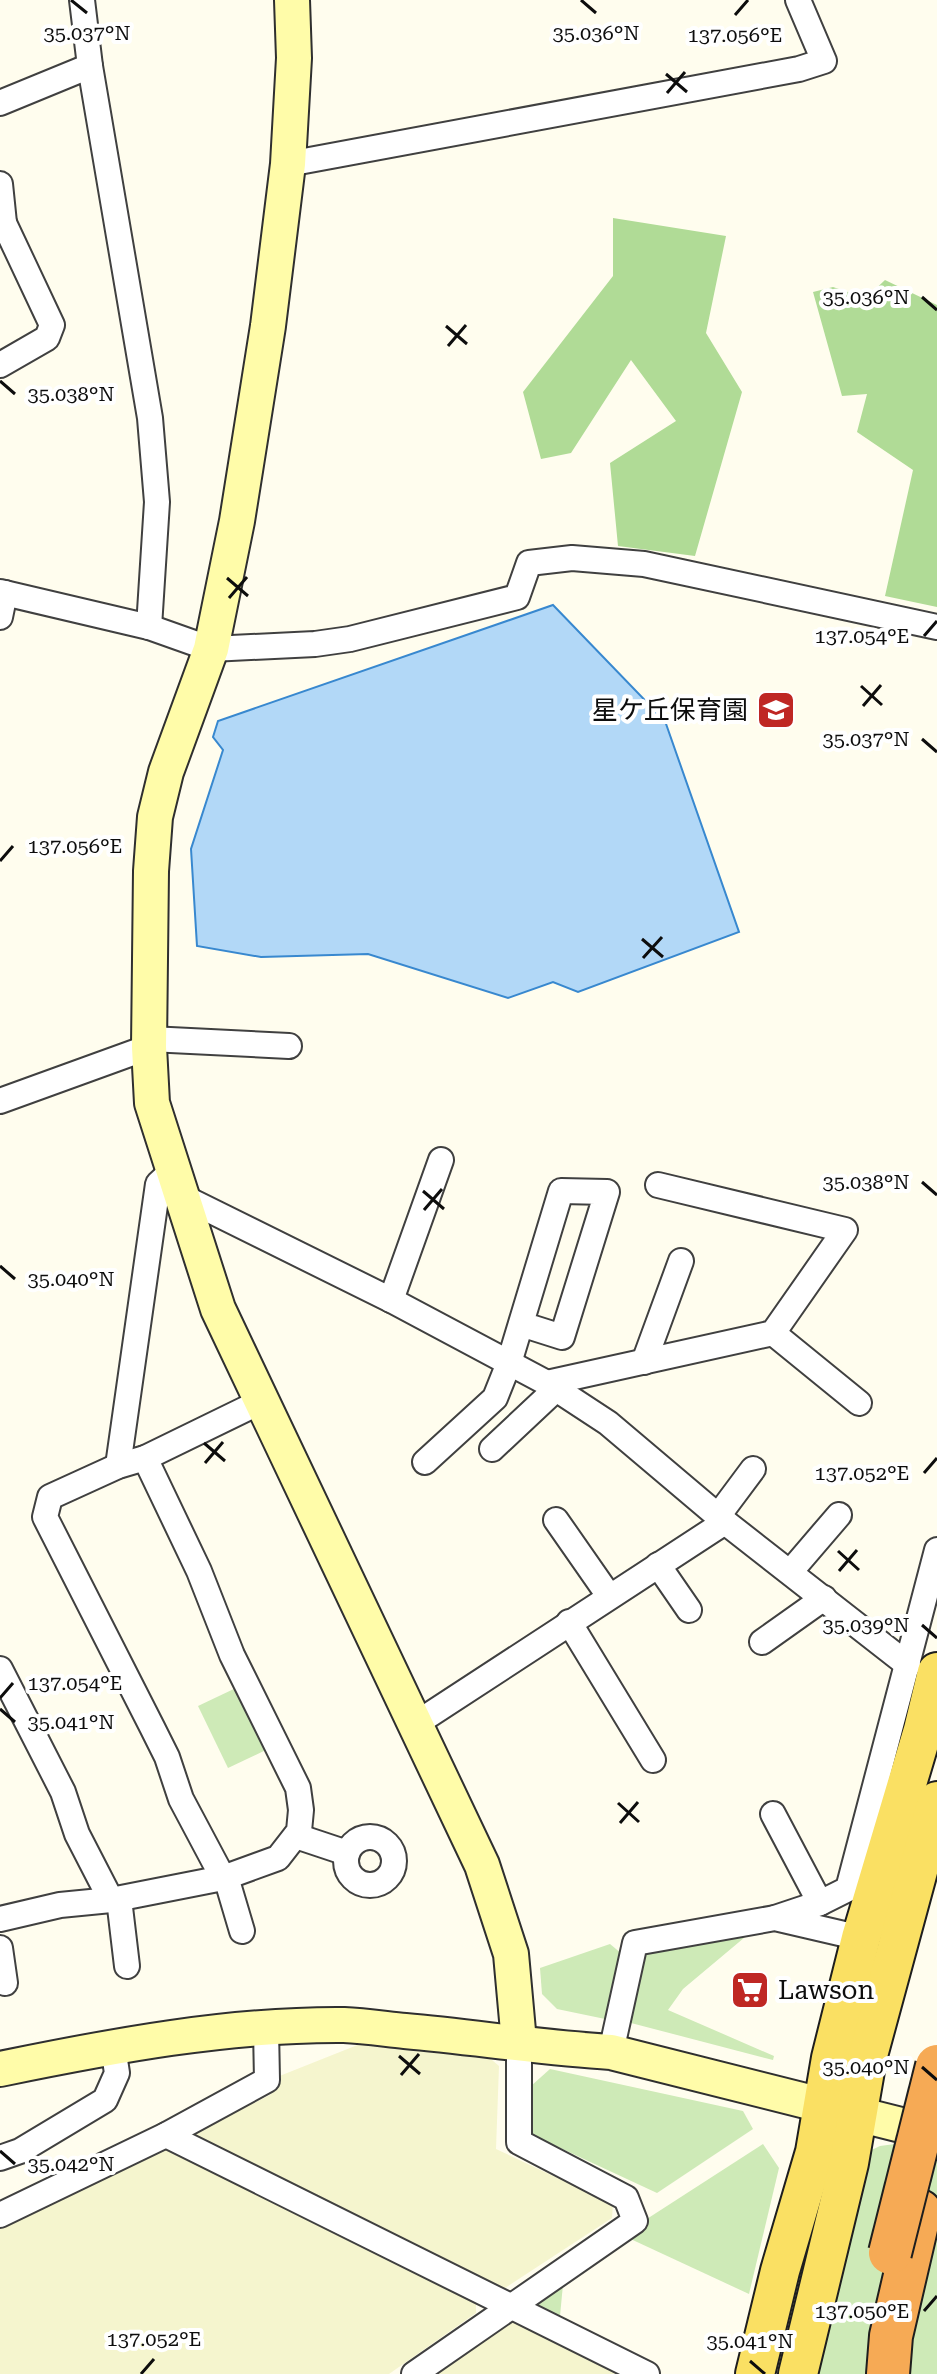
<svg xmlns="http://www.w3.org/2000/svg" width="937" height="2374" viewBox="0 0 937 2374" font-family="'Roboto Serif','Noto Sans JP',serif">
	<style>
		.farmland { fill: #f5f5ce }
		.green { fill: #ceeab7 }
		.forest { fill: #b0db96 }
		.water { fill: #b2d8f7; stroke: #3888cf; stroke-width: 2 }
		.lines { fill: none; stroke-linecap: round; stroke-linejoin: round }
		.street-casing { stroke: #404040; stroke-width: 28 }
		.secondary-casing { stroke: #2f2f2f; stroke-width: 38 }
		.primary-casing { stroke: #1e1e1e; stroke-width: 42 }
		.highway-casing { stroke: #1e1e1e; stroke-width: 46 }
		.street { stroke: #fff; stroke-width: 24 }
		.secondary { stroke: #fffca9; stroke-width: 34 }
		.primary { stroke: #fae063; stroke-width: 38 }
		.highway { stroke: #f6aa55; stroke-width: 42 }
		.highway-bridge-casing { stroke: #1e1e1e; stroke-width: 46; stroke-linecap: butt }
		.highway-bridge { stroke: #f6aa55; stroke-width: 42 }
		.ticks { fill: none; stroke: #0d0d0d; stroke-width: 3 }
		.labels { text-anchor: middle; stroke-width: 8; stroke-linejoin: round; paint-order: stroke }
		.poi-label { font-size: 26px; fill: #0d0d0d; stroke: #fff; text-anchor: end }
		.ticks-label { font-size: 20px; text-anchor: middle; fill: #0d0d0d; stroke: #fff; stroke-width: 8; stroke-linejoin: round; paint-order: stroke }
	</style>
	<rect width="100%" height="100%" fill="#fffdee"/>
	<!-- farmland -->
	<g class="farmland">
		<path d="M 360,2044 L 485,2054 L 499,2066 L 496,2149 L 613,2204 L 612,2218 L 502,2290 L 187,2136 L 270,2095 L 275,2088 L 272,2079 Z"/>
		<path d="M 165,2146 L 476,2297 L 476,2313 L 389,2374 L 0,2374 L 0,2227 Z"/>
		<path d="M 506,2317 L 619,2374 L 424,2374 Z"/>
	</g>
	<!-- green -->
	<g class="green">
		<path d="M 238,1687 L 268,1749 L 228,1768 L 198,1706 Z"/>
		<path d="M 757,1927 L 683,1989 L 668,2010 L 774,2056 L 773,2060 L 631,2023 L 643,1956 L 650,1947 Z"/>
		<path d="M 610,1944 L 622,1954 L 610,2020 L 557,2009 L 542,1994 L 540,1968 Z"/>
		<path d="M 550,2069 L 743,2111 L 753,2129 L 657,2193 L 528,2133 L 531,2086 Z"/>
		<path d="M 763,2144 L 779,2168 L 749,2294 L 622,2235 Z"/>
		<path d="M 895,2144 L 937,2155 L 937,2374 L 810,2374 L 863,2154 L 880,2146 Z"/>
		<path d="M 564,2274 L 560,2316 L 526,2301 Z"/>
	</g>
	<!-- forest -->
	<g class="forest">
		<path d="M 613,218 L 726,236 L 706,333 L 742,392 L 695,556 L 618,546 L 610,463 L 676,421 L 631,360 L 571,453 L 541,459 L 523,392 L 613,276 Z"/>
		<path d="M 885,280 L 937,305 L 937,607 L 885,596 L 913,470 L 857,432 L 867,394 L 842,396 L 813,292 L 833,287 L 866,298 Z"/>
	</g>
	<!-- water -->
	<path class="water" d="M 553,605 L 665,721 L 739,932 L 578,992 L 553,982 L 508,998 L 368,954 L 261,957 L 197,946 L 191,849 L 223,750 L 213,737 L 218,721 Z"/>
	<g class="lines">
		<defs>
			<g id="street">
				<path d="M 82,0 L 90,66 L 150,418 L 157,502 L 149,627"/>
				<path d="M 0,103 L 90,66"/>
				<path d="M 288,164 L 799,69 L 824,61 L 798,0"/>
				<path d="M 0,184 L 4,223 L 0,224"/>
				<path d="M 0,365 L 47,338 L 52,325 L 4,223"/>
				<path d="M 0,592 L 149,627 L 211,649 L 315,644 L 350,639 L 517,597 L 529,563 L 572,558 L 644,564 L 937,627"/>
				<path d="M 0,617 L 5,593"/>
				<path d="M 150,1039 L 289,1046"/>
				<path d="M 0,1101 L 149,1047"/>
				<path d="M 183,1197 L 391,1300 L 547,1383 L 608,1423 L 725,1522 L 908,1665"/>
				<path d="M 391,1300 L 441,1160"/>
				<path d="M 773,1333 L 859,1403"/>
				<path d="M 644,1362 L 681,1261"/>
				<path d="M 547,1383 L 773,1333 L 845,1230 L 658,1185"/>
				<path d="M 492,1449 L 556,1389"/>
				<path d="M 425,1462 L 495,1398 L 509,1363 L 561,1191 L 607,1192 L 562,1337 L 521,1324"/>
				<path d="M 118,1466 L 158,1184 L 174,1169"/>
				<path d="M 718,1516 L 753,1469"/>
				<path d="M 556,1520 L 609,1596"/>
				<path d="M 658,1565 L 689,1610"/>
				<path d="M 791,1571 L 839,1515"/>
				<path d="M 569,1622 L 653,1760"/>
				<path d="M 762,1642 L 824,1598"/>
				<path d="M 0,1669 L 63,1792 L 77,1834 L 111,1900"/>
				<path d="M 417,1723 L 725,1522"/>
				<path d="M 773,1814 L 820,1903"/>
				<path d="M 296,1836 L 347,1853"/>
				<circle cx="370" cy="1861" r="24"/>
				<path d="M 226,1877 L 242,1931"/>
				<path d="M 223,1878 L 181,1799 L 167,1757 L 152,1727 L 45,1517 L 50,1497 L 118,1466 L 145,1458 L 262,1401"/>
				<path d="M 119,1899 L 127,1966"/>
				<path d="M 775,1918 L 820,1903 L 848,1889 L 937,1550"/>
				<path d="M 0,1919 L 60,1905 L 111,1900 L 223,1878 L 278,1858 L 299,1831 L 301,1810 L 298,1788 L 232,1655 L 199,1571 L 145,1458"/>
				<path d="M 0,1948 L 5,1983"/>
				<path d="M 611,2052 L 635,1943 L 775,1918 L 861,1938"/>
				<path d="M 166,2135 L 647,2374"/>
				<path d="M 0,2158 L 20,2151 L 105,2100 L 117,2073 L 113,2047"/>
				<path d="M 0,2215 L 166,2135 L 267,2080 L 266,2029"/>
				<path d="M 414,2374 L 635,2221 L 626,2198 L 519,2142 L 519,2042"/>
			</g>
			<g id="secondary">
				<path d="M 292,0 L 294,58 L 288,164 L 268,326 L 237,521 L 211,649 L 166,772 L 155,817 L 151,871 L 149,1047 L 152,1103 L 218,1309 L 482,1865 L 511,1954 L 519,2042"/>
				<path d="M 0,2069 C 112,2046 229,2024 344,2025 C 365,2026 385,2029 405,2031 C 474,2037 542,2048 611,2052 L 937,2134"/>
			</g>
			<g id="primary">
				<path d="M 755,2374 L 780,2271 L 815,2152 L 831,2058 L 861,1938 L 923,1730 L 937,1672"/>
				<path d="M 798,2374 L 849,2163 L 867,2059 L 937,1801"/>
			</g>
			<path id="highway" d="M 888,2374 L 891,2336 L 920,2211"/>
		</defs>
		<!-- street casing -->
		<use href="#street" class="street-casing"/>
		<!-- secondary casing -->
		<use href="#secondary" class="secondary-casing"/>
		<!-- primary casing -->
		<use href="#primary" class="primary-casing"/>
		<!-- highway casing -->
		<use href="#highway" class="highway-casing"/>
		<!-- street -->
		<use href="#street" class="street"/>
		<!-- secondary -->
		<use href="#secondary" class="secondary"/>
		<!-- primary -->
		<use href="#primary" class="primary"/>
		<!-- highway -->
		<use href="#highway" class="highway"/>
		<defs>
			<path id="highway-bridge" d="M 890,2253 L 937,2066"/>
		</defs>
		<!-- highway-bridge casing -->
		<use href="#highway-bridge" class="highway-bridge-casing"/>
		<!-- highway-bridge -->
		<use href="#highway-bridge" class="highway-bridge"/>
	</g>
	<!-- ticks -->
	<path class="ticks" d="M 71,0 L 87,13M 581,0 L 596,13M 735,15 L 748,0M 666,74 L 687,92M 667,93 L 685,72M 922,297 L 937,310M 446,326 L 467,344M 448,346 L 466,325M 0,381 L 15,394M 227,578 L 248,596M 229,598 L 247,577M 924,636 L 937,621M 861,686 L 882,705M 863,706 L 881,685M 922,739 L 937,752M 0,861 L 13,846M 642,939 L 663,957M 643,958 L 662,937M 922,1182 L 937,1195M 423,1191 L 444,1209M 424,1210 L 442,1189M 0,1266 L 15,1279M 204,1443 L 225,1461M 205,1463 L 223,1442M 924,1473 L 937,1458M 838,1551 L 859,1570M 839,1571 L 857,1550M 922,1625 L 937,1638M 0,1698 L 13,1683M 0,1709 L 15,1722M 618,1803 L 639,1822M 620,1823 L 638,1802M 399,2056 L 420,2074M 922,2067 L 937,2080M 401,2075 L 419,2054M 0,2151 L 15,2164M 924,2311 L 937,2296M 750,2361 L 765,2374M 141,2374 L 154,2359"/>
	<!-- icons -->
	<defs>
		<symbol id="school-square" viewBox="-11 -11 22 22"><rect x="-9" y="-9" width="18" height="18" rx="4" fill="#bf2724" stroke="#fff"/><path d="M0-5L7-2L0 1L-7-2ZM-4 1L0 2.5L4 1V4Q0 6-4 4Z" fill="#fff"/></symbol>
		<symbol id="supermarket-square" viewBox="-11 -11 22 22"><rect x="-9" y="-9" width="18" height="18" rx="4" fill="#bf2724" stroke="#fff"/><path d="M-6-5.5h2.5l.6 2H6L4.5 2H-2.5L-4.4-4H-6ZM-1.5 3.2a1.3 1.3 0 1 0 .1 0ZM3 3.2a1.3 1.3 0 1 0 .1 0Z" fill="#fff"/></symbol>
	</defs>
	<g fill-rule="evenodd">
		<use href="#school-square" x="754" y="688" width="44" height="44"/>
		<use href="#supermarket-square" x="728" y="1968" width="44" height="44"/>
	</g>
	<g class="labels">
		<!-- poi labels -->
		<g class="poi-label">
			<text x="748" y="719">星ケ丘保育園</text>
			<text x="778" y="1999" text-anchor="start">Lawson</text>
		</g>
	</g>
	<g class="ticks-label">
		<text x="87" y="40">35.037°N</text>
		<text x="596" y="40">35.036°N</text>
		<text x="735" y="42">137.056°E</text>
		<text x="866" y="304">35.036°N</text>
		<text x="71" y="401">35.038°N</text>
		<text x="862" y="643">137.054°E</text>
		<text x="866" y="746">35.037°N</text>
		<text x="75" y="853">137.056°E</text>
		<text x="866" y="1189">35.038°N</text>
		<text x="71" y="1286">35.040°N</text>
		<text x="862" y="1480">137.052°E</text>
		<text x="866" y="1632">35.039°N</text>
		<text x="75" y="1690">137.054°E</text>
		<text x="71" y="1729">35.041°N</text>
		<text x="866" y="2074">35.040°N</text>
		<text x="71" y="2171">35.042°N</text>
		<text x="862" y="2318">137.050°E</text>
		<text x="154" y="2346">137.052°E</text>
		<text x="750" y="2348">35.041°N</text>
	</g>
</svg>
